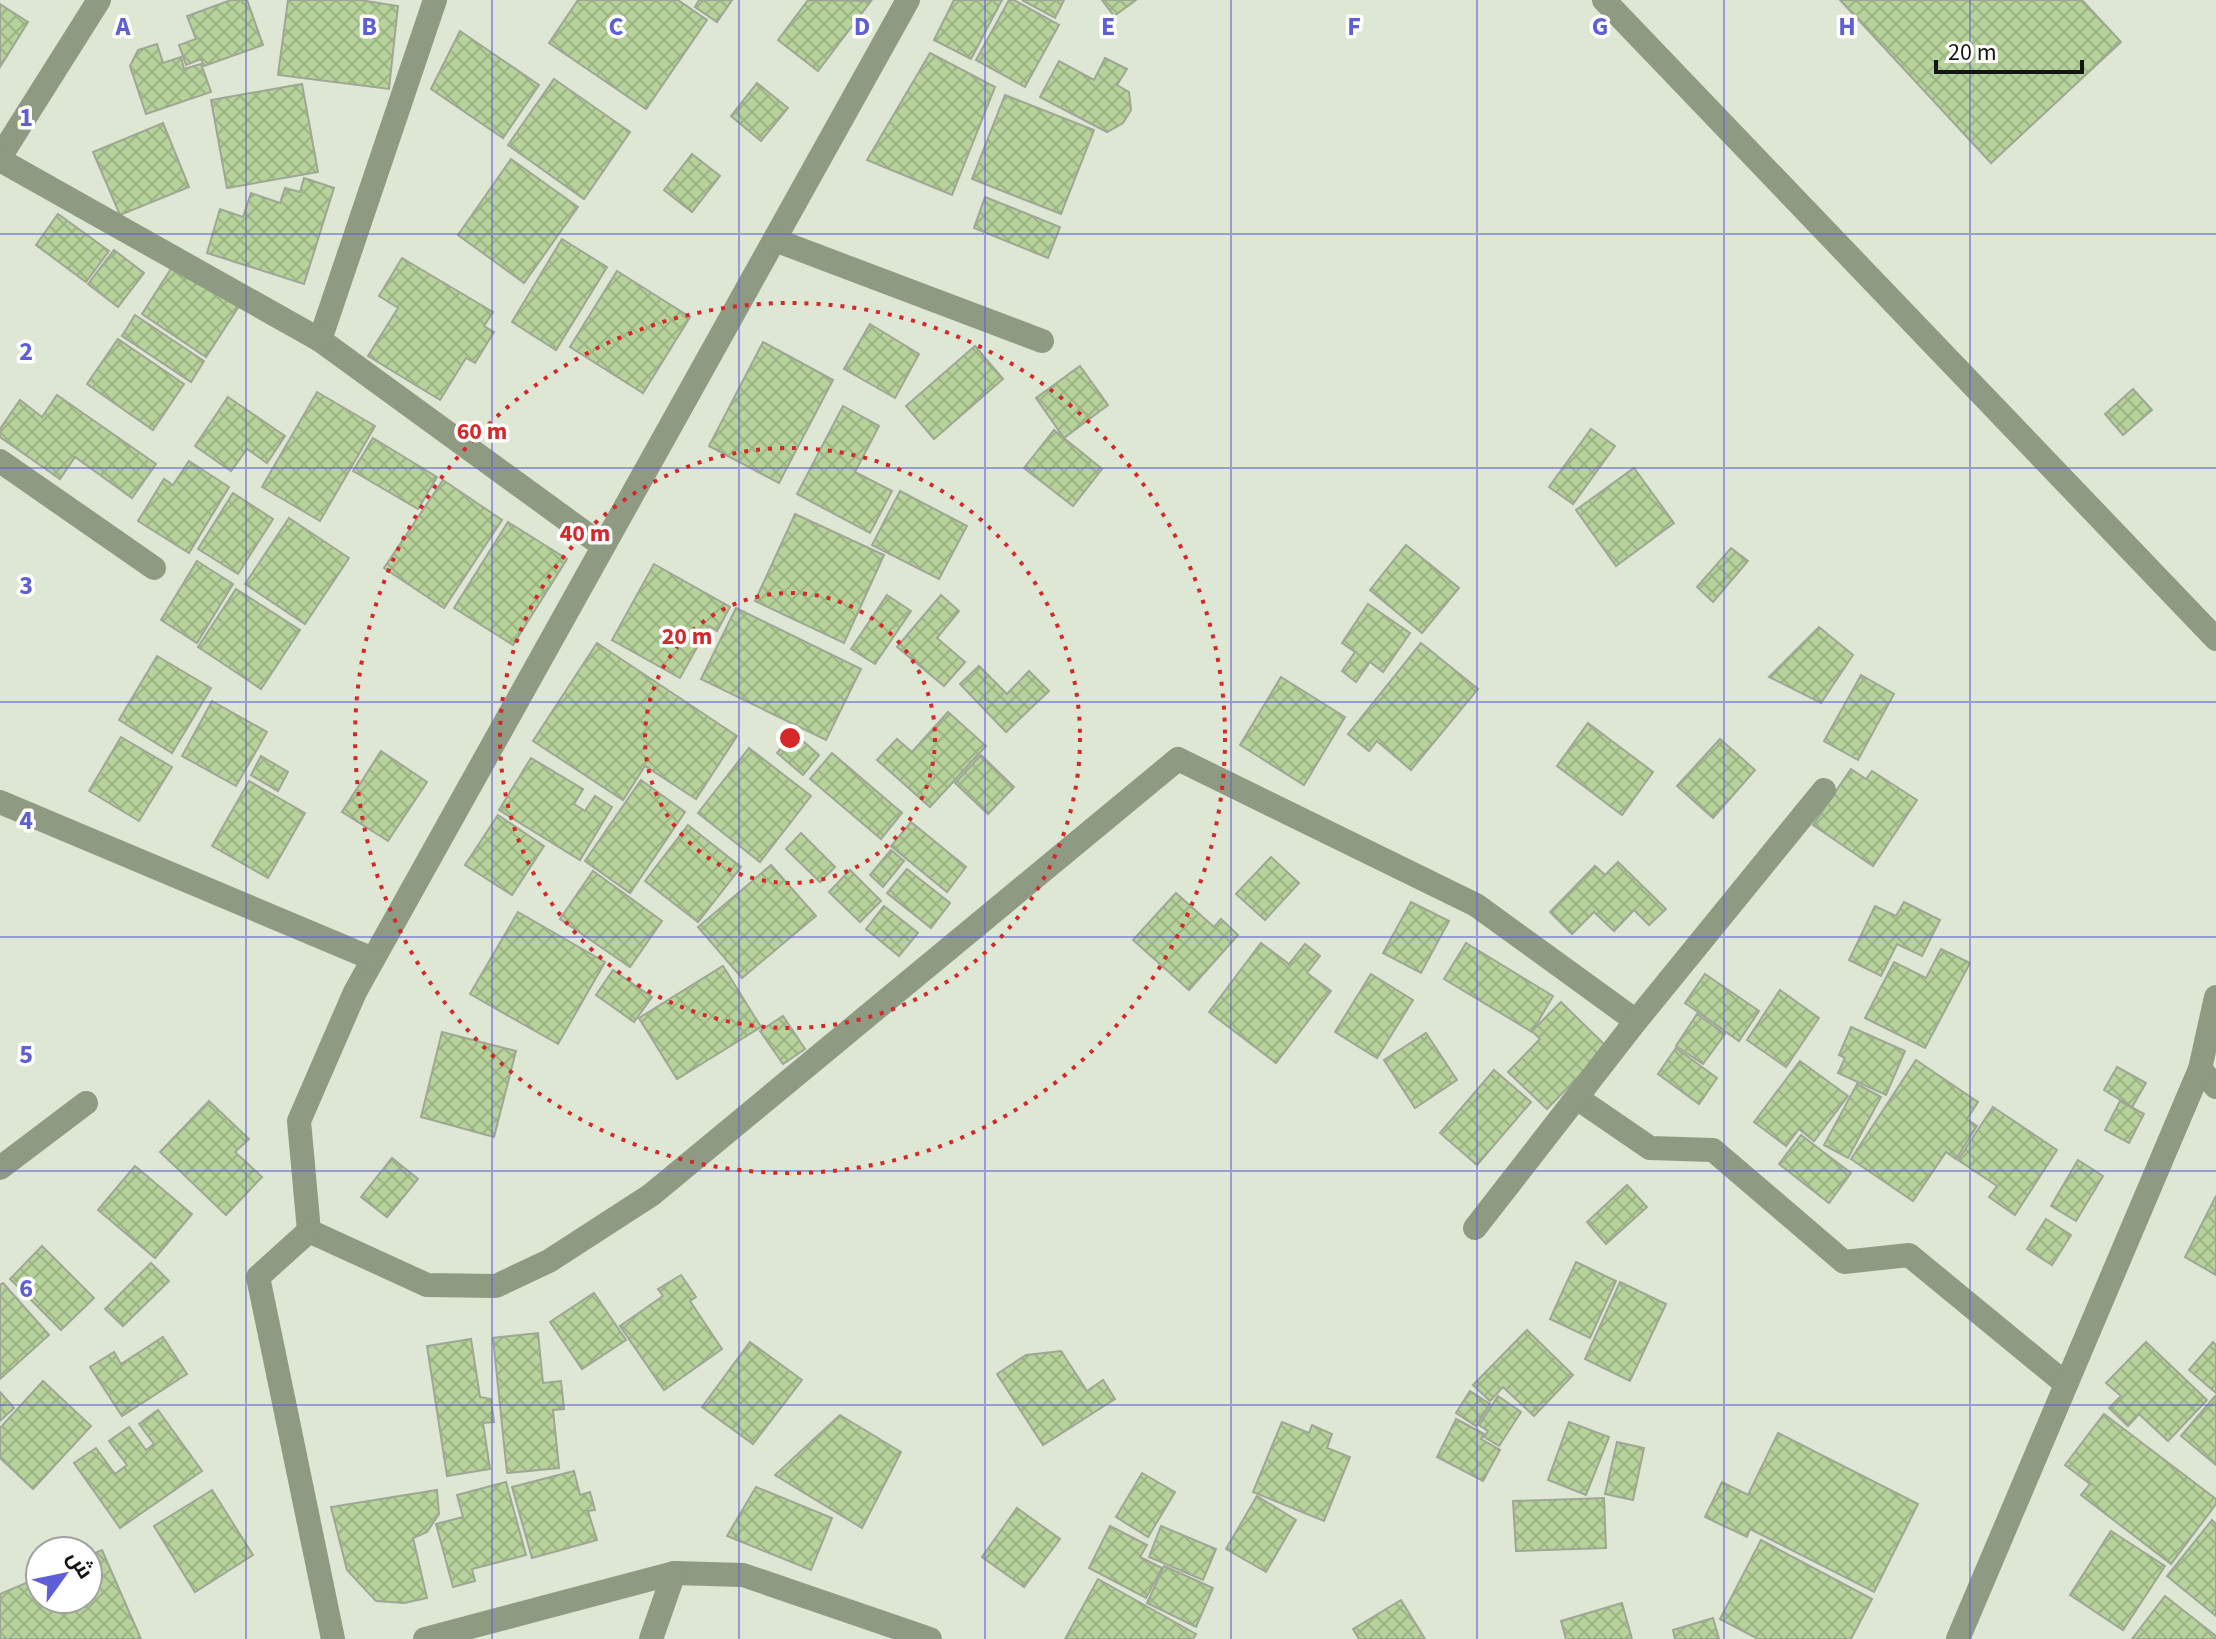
<svg xmlns="http://www.w3.org/2000/svg" width="2216" height="1639" viewBox="0 0 2216 1639" font-family="'Source Sans 3',Cairo,sans-serif">
	<style>
		.building { fill: url(#building-cross-hatch); stroke: #9ea795; stroke-width: 2 }
		.lines { fill: none; stroke-linecap: round; stroke-linejoin: round }
		.minor { stroke: #8e9a82; stroke-width: 24 }
		.grid { fill: none; stroke: #5e5ed6; stroke-width: 2; stroke-opacity: 0.55 }
		.ring { fill: none; stroke: #d62828; stroke-width: 4; stroke-dasharray: 4 8 }
		.grid-label { font-size: 26px; text-anchor: middle; font-weight: bold; fill: #5e5ed6; stroke: #fff; stroke-width: 7; stroke-linejoin: round; paint-order: stroke }
		.centre { fill: #d62828; stroke: #fff; stroke-width: 4 }
		.ring-label { font-size: 24px; text-anchor: middle; font-weight: bold; fill: #d62828; stroke: #fff; stroke-width: 7; stroke-linejoin: round; paint-order: stroke }
	</style>
	<defs>
		<pattern id="building-cross-hatch" width="8" height="8" patternUnits="userSpaceOnUse" patternTransform="scale(2)"><rect width="8" height="8" fill="#b7d29a"/><path d="M0 0l8 8M0 8l8-8" fill="none" stroke="#9cb484"/></pattern>
	</defs>
	<rect width="100%" height="100%" fill="#dde7d4"/>
	<!-- building -->
	<g class="building">
		<path d="M 231,0 L 247,0 L 263,45 L 204,66 L 201,59 L 186,65 L 179,45 L 196,39 L 187,16 Z"/>
		<path d="M 288,0 L 360,0 L 398,6 L 389,89 L 278,75 Z"/>
		<path d="M 578,0 L 678,0 L 707,20 L 646,109 L 549,43 Z"/>
		<path d="M 699,0 L 732,0 L 717,22 L 695,7 Z"/>
		<path d="M 808,0 L 871,1 L 818,71 L 778,40 Z"/>
		<path d="M 954,0 L 1002,0 L 971,59 L 934,40 Z"/>
		<path d="M 1009,0 L 1014,0 L 1059,25 L 1025,87 L 976,60 Z"/>
		<path d="M 1022,0 L 1064,0 L 1055,18 Z"/>
		<path d="M 1102,0 L 1136,0 L 1114,16 Z"/>
		<path d="M 1840,0 L 2082,0 L 2121,42 L 1991,163 Z"/>
		<path d="M 0,4 L 28,22 L 0,67 Z"/>
		<path d="M 460,31 L 539,85 L 503,138 L 431,89 Z"/>
		<path d="M 157,44 L 163,63 L 181,57 L 184,69 L 201,64 L 211,92 L 146,114 L 130,66 L 138,50 Z"/>
		<path d="M 930,53 L 995,87 L 952,195 L 867,160 Z"/>
		<path d="M 1105,58 L 1127,69 L 1117,85 L 1129,92 L 1131,110 L 1123,123 L 1107,132 L 1040,97 L 1059,61 L 1094,80 Z"/>
		<path d="M 554,79 L 630,132 L 584,199 L 508,145 Z"/>
		<path d="M 757,83 L 788,108 L 761,141 L 731,116 Z"/>
		<path d="M 302,84 L 318,172 L 227,188 L 211,100 Z"/>
		<path d="M 1005,95 L 1094,130 L 1061,214 L 972,179 Z"/>
		<path d="M 163,123 L 189,187 L 120,215 L 93,152 Z"/>
		<path d="M 692,154 L 720,176 L 692,212 L 664,190 Z"/>
		<path d="M 511,159 L 578,207 L 524,283 L 458,235 Z"/>
		<path d="M 304,178 L 334,188 L 304,284 L 207,253 L 220,209 L 243,217 L 251,193 L 280,203 L 285,188 L 300,192 Z"/>
		<path d="M 985,197 L 1060,227 L 1048,258 L 974,228 Z"/>
		<path d="M 58,214 L 109,251 L 86,282 L 36,245 Z"/>
		<path d="M 562,239 L 607,267 L 556,350 L 512,322 Z"/>
		<path d="M 114,250 L 144,273 L 118,307 L 88,284 Z"/>
		<path d="M 178,258 L 243,300 L 206,357 L 142,314 Z"/>
		<path d="M 402,258 L 493,312 L 484,326 L 494,332 L 475,363 L 466,358 L 440,400 L 368,356 L 398,308 L 379,296 Z"/>
		<path d="M 617,271 L 690,317 L 643,393 L 570,347 Z"/>
		<path d="M 135,315 L 204,361 L 191,382 L 122,336 Z"/>
		<path d="M 870,324 L 919,354 L 895,398 L 844,369 Z"/>
		<path d="M 118,339 L 184,384 L 153,430 L 87,384 Z"/>
		<path d="M 763,342 L 833,380 L 779,483 L 709,446 Z"/>
		<path d="M 975,346 L 1003,379 L 934,439 L 906,406 Z"/>
		<path d="M 1080,366 L 1108,405 L 1064,438 L 1036,398 Z"/>
		<path d="M 2133,389 L 2152,410 L 2123,435 L 2105,414 Z"/>
		<path d="M 317,392 L 375,426 L 320,521 L 262,487 Z"/>
		<path d="M 57,395 L 156,464 L 132,498 L 75,457 L 60,479 L 0,437 L 0,429 L 20,400 L 42,417 Z"/>
		<path d="M 228,397 L 285,436 L 267,463 L 247,449 L 231,471 L 195,446 Z"/>
		<path d="M 843,406 L 879,426 L 855,472 L 892,491 L 870,533 L 797,494 Z"/>
		<path d="M 1591,429 L 1615,446 L 1573,504 L 1549,487 Z"/>
		<path d="M 1054,430 L 1102,469 L 1073,506 L 1024,468 Z"/>
		<path d="M 373,438 L 437,477 L 418,509 L 353,471 Z"/>
		<path d="M 189,461 L 229,487 L 189,553 L 138,521 L 164,479 L 173,485 Z"/>
		<path d="M 1634,468 L 1674,523 L 1616,566 L 1576,510 Z"/>
		<path d="M 443,480 L 502,520 L 444,608 L 384,568 Z"/>
		<path d="M 900,491 L 967,526 L 939,579 L 872,545 Z"/>
		<path d="M 233,493 L 273,519 L 238,574 L 198,549 Z"/>
		<path d="M 795,514 L 884,555 L 844,643 L 755,601 Z"/>
		<path d="M 289,518 L 349,558 L 305,624 L 245,584 Z"/>
		<path d="M 508,522 L 567,559 L 513,645 L 454,608 Z"/>
		<path d="M 1406,545 L 1459,588 L 1422,633 L 1370,590 Z"/>
		<path d="M 1731,548 L 1748,561 L 1713,602 L 1697,587 Z"/>
		<path d="M 197,561 L 233,584 L 197,643 L 161,620 Z"/>
		<path d="M 654,564 L 730,607 L 717,631 L 709,626 L 680,678 L 612,640 Z"/>
		<path d="M 236,589 L 300,630 L 261,689 L 198,647 Z"/>
		<path d="M 887,595 L 911,611 L 875,664 L 851,649 Z"/>
		<path d="M 941,595 L 959,611 L 937,638 L 965,662 L 944,686 L 897,647 Z"/>
		<path d="M 1368,604 L 1410,633 L 1383,672 L 1370,662 L 1356,682 L 1342,671 L 1355,652 L 1342,643 Z"/>
		<path d="M 736,608 L 861,669 L 826,740 L 701,679 Z"/>
		<path d="M 1819,627 L 1853,655 L 1821,703 L 1769,677 Z"/>
		<path d="M 597,643 L 737,736 L 696,799 L 645,766 L 623,800 L 533,741 Z"/>
		<path d="M 1421,643 L 1478,689 L 1411,770 L 1377,741 L 1369,751 L 1348,734 Z"/>
		<path d="M 157,656 L 211,688 L 172,753 L 119,720 Z"/>
		<path d="M 979,666 L 1007,694 L 1029,671 L 1049,691 L 1006,732 L 960,684 Z"/>
		<path d="M 1861,675 L 1894,694 L 1858,760 L 1824,741 Z"/>
		<path d="M 1281,677 L 1345,717 L 1304,785 L 1240,745 Z"/>
		<path d="M 212,701 L 267,732 L 236,786 L 182,756 Z"/>
		<path d="M 948,712 L 986,746 L 930,807 L 877,760 L 897,739 L 912,752 Z"/>
		<path d="M 1588,723 L 1653,772 L 1622,815 L 1557,766 Z"/>
		<path d="M 794,733 L 819,755 L 803,775 L 777,753 Z"/>
		<path d="M 121,737 L 172,767 L 139,821 L 89,791 Z"/>
		<path d="M 1720,739 L 1755,770 L 1713,818 L 1677,786 Z"/>
		<path d="M 749,748 L 811,796 L 760,862 L 698,813 Z"/>
		<path d="M 381,751 L 427,782 L 388,841 L 342,812 Z"/>
		<path d="M 832,753 L 902,813 L 881,839 L 810,779 Z"/>
		<path d="M 981,755 L 1014,787 L 988,814 L 955,783 Z"/>
		<path d="M 261,756 L 288,772 L 278,791 L 251,775 Z"/>
		<path d="M 531,758 L 583,789 L 574,804 L 585,811 L 595,796 L 612,807 L 580,860 L 499,810 Z"/>
		<path d="M 1851,769 L 1866,779 L 1872,771 L 1917,800 L 1873,866 L 1813,825 Z"/>
		<path d="M 641,780 L 685,812 L 630,893 L 585,861 Z"/>
		<path d="M 249,781 L 305,813 L 268,878 L 212,846 Z"/>
		<path d="M 498,815 L 544,846 L 512,895 L 465,865 Z"/>
		<path d="M 911,822 L 966,867 L 947,892 L 891,846 Z"/>
		<path d="M 688,825 L 741,867 L 698,922 L 645,881 Z"/>
		<path d="M 801,833 L 835,867 L 820,882 L 786,849 Z"/>
		<path d="M 891,850 L 904,861 L 883,887 L 870,875 Z"/>
		<path d="M 1271,857 L 1299,883 L 1265,920 L 1236,894 Z"/>
		<path d="M 1618,862 L 1666,909 L 1649,925 L 1634,910 L 1614,931 L 1594,912 L 1572,934 L 1550,912 L 1595,866 L 1605,875 Z"/>
		<path d="M 771,865 L 816,916 L 742,978 L 698,927 Z"/>
		<path d="M 907,869 L 950,903 L 931,928 L 887,893 Z"/>
		<path d="M 850,870 L 881,901 L 860,922 L 829,892 Z"/>
		<path d="M 593,871 L 662,921 L 630,967 L 560,919 Z"/>
		<path d="M 1176,893 L 1214,927 L 1221,919 L 1238,935 L 1189,990 L 1133,940 Z"/>
		<path d="M 1411,902 L 1449,921 L 1421,973 L 1383,953 Z"/>
		<path d="M 1904,902 L 1940,920 L 1922,956 L 1897,944 L 1881,976 L 1849,960 L 1875,906 L 1896,916 Z"/>
		<path d="M 884,906 L 918,933 L 899,956 L 866,929 Z"/>
		<path d="M 518,912 L 605,962 L 558,1044 L 470,994 Z"/>
		<path d="M 1261,943 L 1289,964 L 1305,944 L 1320,956 L 1307,973 L 1331,991 L 1276,1063 L 1209,1012 Z"/>
		<path d="M 1466,943 L 1553,996 L 1532,1032 L 1444,979 Z"/>
		<path d="M 1941,949 L 1970,963 L 1925,1048 L 1865,1018 L 1894,962 L 1926,978 Z"/>
		<path d="M 723,966 L 761,1027 L 677,1079 L 639,1018 Z"/>
		<path d="M 613,970 L 652,997 L 634,1022 L 596,995 Z"/>
		<path d="M 1371,974 L 1413,1000 L 1377,1058 L 1335,1032 Z"/>
		<path d="M 1705,974 L 1759,1011 L 1739,1041 L 1685,1003 Z"/>
		<path d="M 1780,990 L 1819,1018 L 1786,1067 L 1747,1040 Z"/>
		<path d="M 1561,1002 L 1607,1047 L 1547,1109 L 1508,1072 L 1540,1039 L 1532,1031 Z"/>
		<path d="M 1697,1014 L 1725,1034 L 1703,1064 L 1676,1046 Z"/>
		<path d="M 783,1016 L 805,1049 L 783,1064 L 760,1031 Z"/>
		<path d="M 1851,1027 L 1905,1051 L 1886,1095 L 1838,1073 L 1845,1058 L 1839,1055 Z"/>
		<path d="M 442,1032 L 516,1051 L 494,1137 L 421,1117 Z"/>
		<path d="M 1426,1033 L 1457,1080 L 1415,1108 L 1384,1060 Z"/>
		<path d="M 1676,1048 L 1717,1078 L 1699,1104 L 1658,1074 Z"/>
		<path d="M 1916,1060 L 1978,1102 L 1967,1119 L 1977,1126 L 1956,1159 L 1946,1152 L 1913,1201 L 1851,1159 Z"/>
		<path d="M 1800,1061 L 1848,1096 L 1814,1141 L 1799,1129 L 1786,1146 L 1754,1122 Z"/>
		<path d="M 2117,1067 L 2146,1083 L 2132,1107 L 2104,1090 Z"/>
		<path d="M 1494,1070 L 1531,1102 L 1477,1165 L 1440,1133 Z"/>
		<path d="M 1857,1084 L 1881,1097 L 1848,1158 L 1824,1145 Z"/>
		<path d="M 209,1101 L 249,1139 L 235,1152 L 262,1177 L 226,1215 L 160,1152 Z"/>
		<path d="M 2120,1101 L 2144,1114 L 2129,1143 L 2105,1130 Z"/>
		<path d="M 1993,1107 L 2057,1150 L 2015,1215 L 1989,1197 L 1997,1186 L 1958,1160 Z"/>
		<path d="M 1801,1135 L 1851,1173 L 1829,1203 L 1779,1164 Z"/>
		<path d="M 392,1158 L 418,1179 L 387,1217 L 361,1197 Z"/>
		<path d="M 2078,1160 L 2103,1176 L 2076,1221 L 2051,1206 Z"/>
		<path d="M 135,1166 L 192,1214 L 155,1258 L 98,1210 Z"/>
		<path d="M 1627,1185 L 1647,1207 L 1606,1244 L 1587,1222 Z"/>
		<path d="M 2216,1196 L 2216,1275 L 2185,1257 Z"/>
		<path d="M 2046,1219 L 2071,1235 L 2052,1265 L 2027,1249 Z"/>
		<path d="M 42,1246 L 94,1298 L 61,1330 L 10,1279 Z"/>
		<path d="M 1576,1262 L 1616,1281 L 1590,1338 L 1550,1319 Z"/>
		<path d="M 151,1263 L 169,1281 L 123,1326 L 105,1309 Z"/>
		<path d="M 681,1275 L 696,1297 L 690,1301 L 722,1349 L 664,1390 L 620,1326 L 663,1296 L 658,1289 Z"/>
		<path d="M 1620,1282 L 1666,1304 L 1630,1381 L 1585,1359 Z"/>
		<path d="M 3,1283 L 49,1335 L 0,1379 L 0,1285 Z"/>
		<path d="M 594,1293 L 626,1340 L 582,1369 L 550,1322 Z"/>
		<path d="M 1527,1330 L 1573,1375 L 1534,1416 L 1503,1387 L 1490,1401 L 1473,1385 Z"/>
		<path d="M 538,1333 L 543,1383 L 561,1381 L 564,1409 L 553,1410 L 559,1468 L 507,1473 L 493,1338 Z"/>
		<path d="M 163,1337 L 187,1374 L 122,1416 L 90,1367 L 114,1352 L 121,1364 Z"/>
		<path d="M 471,1339 L 480,1397 L 491,1399 L 494,1422 L 483,1423 L 490,1469 L 447,1476 L 427,1346 Z"/>
		<path d="M 750,1342 L 802,1380 L 753,1444 L 702,1407 Z"/>
		<path d="M 2146,1342 L 2207,1400 L 2168,1441 L 2139,1414 L 2128,1426 L 2109,1408 L 2121,1396 L 2106,1383 Z"/>
		<path d="M 2213,1342 L 2216,1345 L 2216,1393 L 2189,1370 Z"/>
		<path d="M 1061,1351 L 1087,1391 L 1103,1380 L 1115,1399 L 1043,1445 L 997,1374 L 1026,1355 Z"/>
		<path d="M 43,1381 L 91,1426 L 33,1489 L 0,1458 L 0,1428 Z"/>
		<path d="M 1470,1391 L 1490,1404 L 1476,1426 L 1456,1413 Z"/>
		<path d="M 0,1392 L 14,1408 L 0,1421 Z"/>
		<path d="M 1498,1396 L 1521,1412 L 1499,1446 L 1484,1437 L 1488,1431 L 1479,1425 Z"/>
		<path d="M 2215,1396 L 2216,1398 L 2216,1465 L 2181,1436 Z"/>
		<path d="M 158,1410 L 202,1471 L 120,1528 L 74,1463 L 96,1448 L 115,1474 L 127,1465 L 109,1441 L 129,1427 L 146,1450 L 154,1444 L 139,1424 Z"/>
		<path d="M 2104,1414 L 2216,1499 L 2216,1504 L 2171,1564 L 2081,1495 L 2090,1484 L 2065,1465 Z"/>
		<path d="M 840,1415 L 901,1452 L 862,1528 L 775,1475 Z"/>
		<path d="M 1456,1419 L 1484,1434 L 1481,1439 L 1500,1450 L 1483,1481 L 1437,1457 Z"/>
		<path d="M 1282,1422 L 1309,1433 L 1312,1425 L 1332,1434 L 1327,1448 L 1350,1457 L 1324,1521 L 1253,1492 Z"/>
		<path d="M 1569,1422 L 1609,1437 L 1586,1495 L 1548,1480 Z"/>
		<path d="M 1778,1433 L 1918,1504 L 1874,1592 L 1750,1529 L 1747,1537 L 1705,1517 L 1722,1482 L 1748,1495 Z"/>
		<path d="M 1617,1442 L 1644,1448 L 1633,1500 L 1605,1494 Z"/>
		<path d="M 574,1471 L 580,1495 L 590,1492 L 595,1510 L 588,1511 L 597,1540 L 532,1558 L 512,1487 Z"/>
		<path d="M 1142,1473 L 1175,1492 L 1148,1537 L 1116,1517 Z"/>
		<path d="M 506,1482 L 526,1555 L 472,1569 L 475,1581 L 453,1587 L 436,1524 L 463,1517 L 457,1495 Z"/>
		<path d="M 756,1487 L 832,1518 L 811,1570 L 727,1536 Z"/>
		<path d="M 212,1490 L 253,1555 L 195,1592 L 154,1526 Z"/>
		<path d="M 437,1490 L 439,1514 L 427,1532 L 413,1538 L 427,1598 L 404,1603 L 376,1601 L 347,1570 L 331,1507 Z"/>
		<path d="M 1257,1496 L 1296,1520 L 1266,1572 L 1226,1549 Z"/>
		<path d="M 1604,1498 L 1606,1548 L 1516,1551 L 1513,1501 Z"/>
		<path d="M 1017,1508 L 1060,1539 L 1024,1587 L 982,1557 Z"/>
		<path d="M 2212,1520 L 2216,1524 L 2216,1616 L 2167,1576 Z"/>
		<path d="M 1110,1526 L 1147,1545 L 1140,1557 L 1162,1568 L 1146,1598 L 1089,1568 Z"/>
		<path d="M 1161,1526 L 1216,1549 L 1203,1580 L 1149,1557 Z"/>
		<path d="M 2111,1531 L 2165,1566 L 2123,1630 L 2070,1595 Z"/>
		<path d="M 1761,1540 L 1872,1599 L 1851,1639 L 1758,1639 L 1720,1619 Z"/>
		<path d="M 102,1550 L 141,1639 L 0,1639 L 0,1594 L 40,1577 L 40,1599 L 88,1599 L 88,1556 Z"/>
		<path d="M 1164,1566 L 1213,1588 L 1196,1627 L 1147,1603 Z"/>
		<path d="M 1098,1579 L 1196,1634 L 1193,1639 L 1065,1639 Z"/>
		<path d="M 2165,1596 L 2216,1636 L 2216,1639 L 2132,1639 Z"/>
		<path d="M 1401,1600 L 1425,1639 L 1359,1639 L 1353,1629 Z"/>
		<path d="M 1622,1603 L 1632,1639 L 1566,1639 L 1561,1621 Z"/>
		<path d="M 1713,1618 L 1719,1639 L 1675,1639 L 1673,1630 Z"/>
	</g>
	<g class="lines">
		<!-- minor -->
		<g class="minor">
			<path d="M 435,0 L 320,340 L 603,546"/>
			<path d="M 908,0 L 355,992 L 299,1121 L 309,1231 L 427,1285 L 496,1286 L 549,1261 L 651,1195 L 1178,759 L 1476,905 L 1636,1021"/>
			<path d="M 1604,0 L 2216,639"/>
			<path d="M 0,157 L 99,0"/>
			<path d="M 0,160 L 320,340"/>
			<path d="M 775,240 L 1042,341"/>
			<path d="M 0,461 L 154,568"/>
			<path d="M 0,802 L 373,959"/>
			<path d="M 2200,1069 L 2216,1087"/>
			<path d="M 1577,1098 L 1650,1148 L 1713,1150 L 1844,1262 L 1909,1255 L 2066,1384"/>
			<path d="M 0,1168 L 86,1103"/>
			<path d="M 1475,1228 L 1636,1021 L 1824,790"/>
			<path d="M 309,1231 L 258,1277 L 333,1639"/>
			<path d="M 425,1639 L 674,1573 L 743,1575 L 930,1639"/>
			<path d="M 651,1639 L 674,1573"/>
			<path d="M 1958,1639 L 2200,1069 L 2216,997"/>
		</g>
	</g>
	<!-- grid -->
	<path class="grid" d="M 246,0 L 246,1639M 492,0 L 492,1639M 739,0 L 739,1639M 985,0 L 985,1639M 1231,0 L 1231,1639M 1477,0 L 1477,1639M 1724,0 L 1724,1639M 1970,0 L 1970,1639M 0,234 L 2216,234M 0,468 L 2216,468M 0,702 L 2216,702M 0,937 L 2216,937M 0,1171 L 2216,1171M 0,1405 L 2216,1405"/>
	<!-- distance rings -->
	<g class="ring">
		<circle cx="790" cy="738" r="145"/>
		<circle cx="790" cy="738" r="290"/>
		<circle cx="790" cy="738" r="435"/>
	</g>
	<g class="grid-label">
		<text x="123" y="35">A</text>
		<text x="369" y="35">B</text>
		<text x="616" y="35">C</text>
		<text x="862" y="35">D</text>
		<text x="1108" y="35">E</text>
		<text x="1354" y="35">F</text>
		<text x="1600" y="35">G</text>
		<text x="1847" y="35">H</text>
		<text x="26" y="126">1</text>
		<text x="26" y="360">2</text>
		<text x="26" y="594">3</text>
		<text x="26" y="829">4</text>
		<text x="26" y="1063">5</text>
		<text x="26" y="1297">6</text>
	</g>
	<circle cx="790" cy="738" r="12" class="centre"/>
	<g class="ring-label">
		<text x="482" y="439">60 m</text>
		<text x="585" y="541">40 m</text>
		<text x="687" y="644">20 m</text>
	</g>
	<!-- north arrow -->
	<g transform="translate(64 1575) rotate(57)"><circle r="38" fill="#ffffff" stroke="#a1a29f" stroke-width="2"/>
	<path d="M0-6L14 30L0 20L-14 30Z" fill="#5e5ed6"/>
	<text y="-12" font-size="22" font-weight="bold" text-anchor="middle" fill="#131610">ش</text>
	</g>
	<!-- scale -->
	<path d="M1936 60v12h146v-12" fill="none" stroke="#131610" stroke-width="4"/>
	<text x="1948" y="60" font-size="24" fill="#131610" stroke="#ffffff" stroke-width="6" paint-order="stroke">20 m</text>
</svg>
